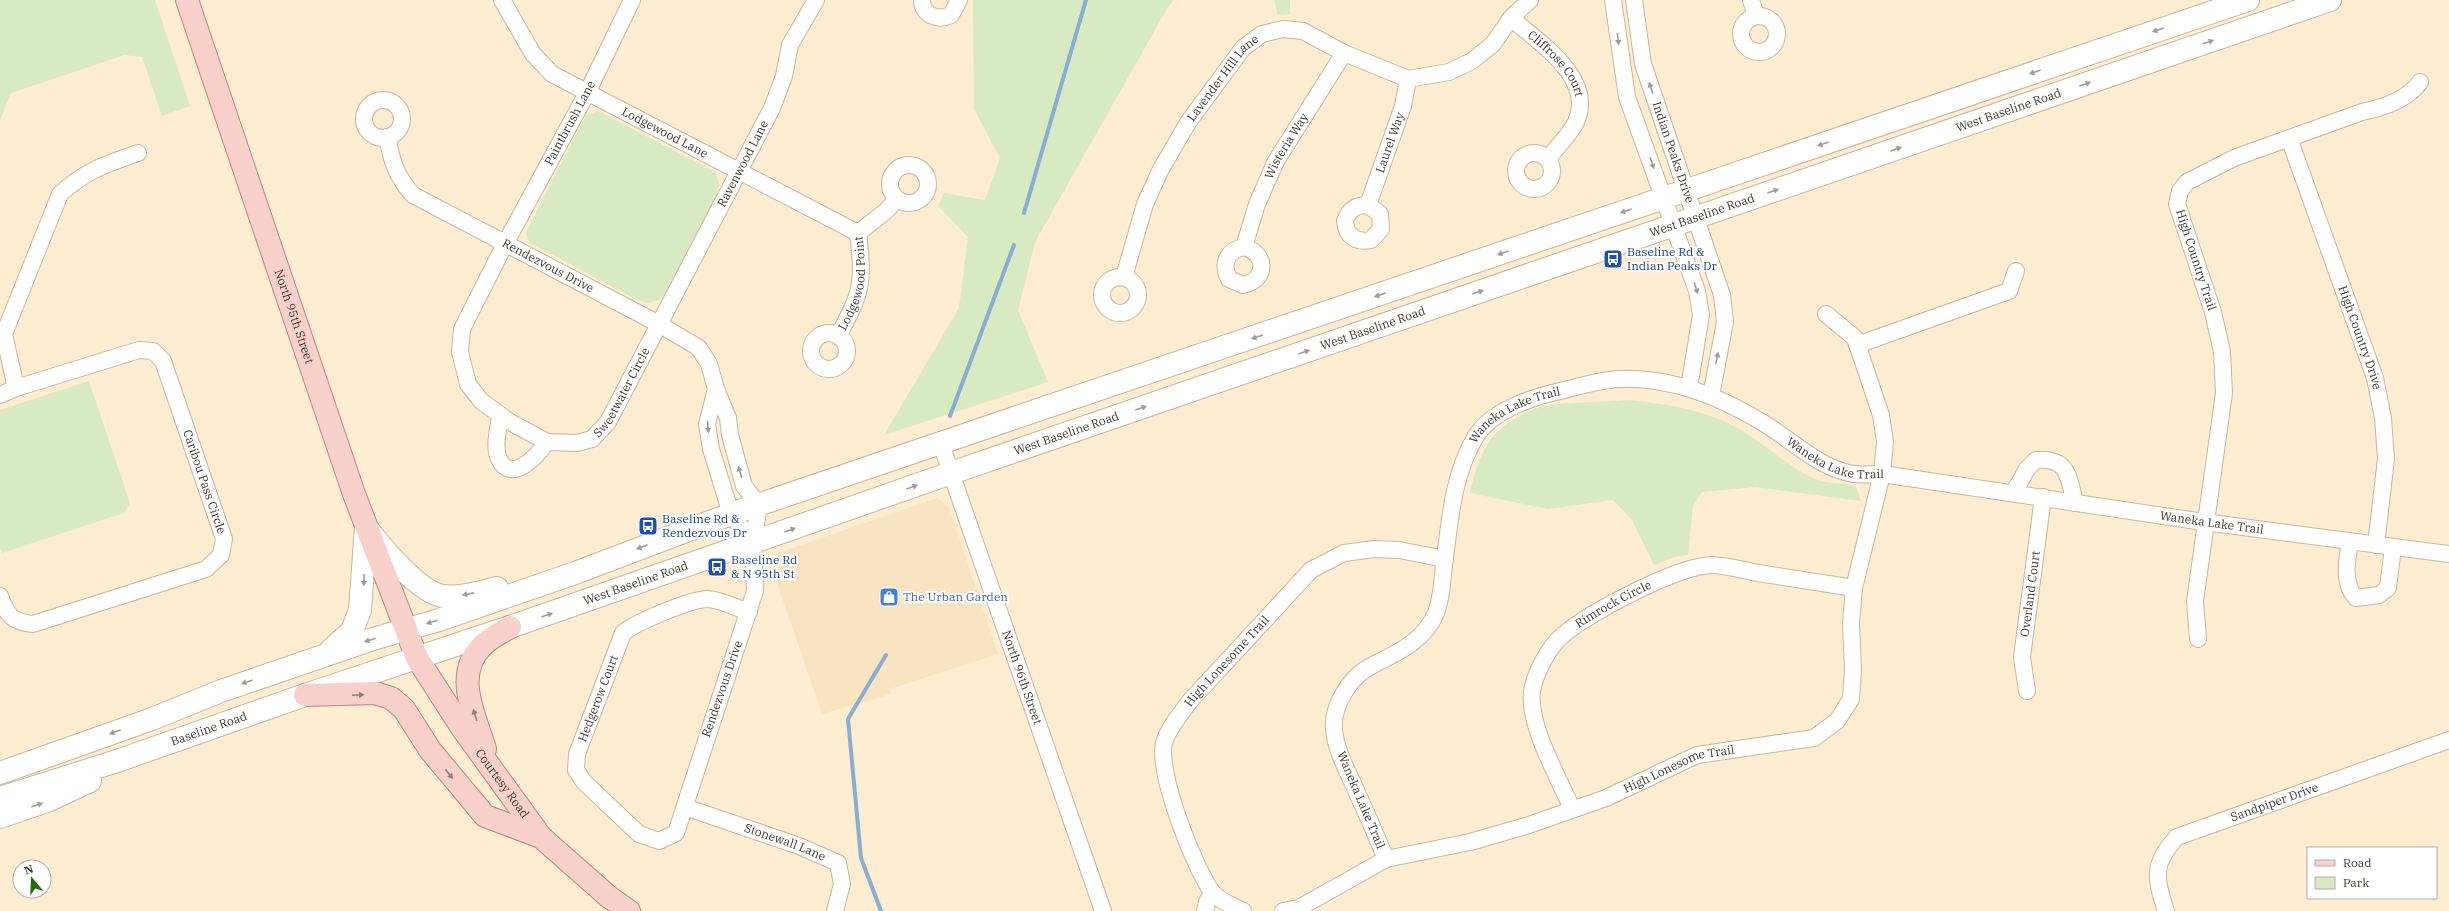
<svg xmlns="http://www.w3.org/2000/svg" width="2449" height="911" viewBox="0 0 2449 911" font-family="'IBM Plex Serif',serif">
	<style>
		.built { fill: #f9e4c1 }
		.green { fill: #d7eac1 }
		.lines { fill: none; stroke-linecap: round; stroke-linejoin: round }
		.stream { stroke: #88aed3; stroke-width: 4 }
		.street-casing { stroke: #c7b79b; stroke-width: 18 }
		.secondary-casing { stroke: #c7b79b; stroke-width: 24 }
		.primary-casing { stroke: #b5897e; stroke-width: 24 }
		.street { stroke: #fff; stroke-width: 16 }
		.secondary { stroke: #fff; stroke-width: 22 }
		.primary { stroke: #f8d1cb; stroke-width: 22 }
		.oneway { fill: #a09c97 }
		.oneway2 { fill: #937e75 }
		.labels { text-anchor: middle; stroke-width: 4; stroke-linejoin: round; paint-order: stroke }
		.street-label { font-size: 12px; fill: #413a2f; stroke: #fff }
		.transit-label { font-size: 12px; fill: #164399; stroke: #fff; text-anchor: start }
		.shop-label { font-size: 12px; fill: #366cbe; stroke: #fff; text-anchor: start }
	</style>
	<rect width="100%" height="100%" fill="#feedd1"/>
	<!-- built -->
	<path class="built" d="M 937,498 L 949,507 L 998,654 L 890,689 L 891,694 L 822,714 L 773,571 L 772,558 L 781,552 Z"/>
	<!-- green -->
	<g class="green">
		<path d="M 0,0 L 155,0 L 190,106 L 162,116 L 142,57 L 124,55 L 11,93 L 0,120 Z"/>
		<path d="M 973,0 L 1174,0 L 1168,7 L 1035,242 L 1018,310 L 1048,382 L 884,435 L 959,308 L 968,237 L 938,206 L 944,193 L 985,200 L 1000,158 L 974,109 Z"/>
		<path d="M 1274,0 L 1290,0 L 1290,14 L 1278,15 Z"/>
		<path d="M 598,111 L 715,172 L 719,182 L 717,196 L 667,292 C 658,302 652,305 639,301 L 529,242 L 526,233 L 531,222 L 586,115 Z"/>
		<path d="M 89,381 L 130,503 L 124,513 L 2,553 L 0,548 L 0,410 Z"/>
		<path d="M 1627,400 C 1667,404 1710,410 1744,432 C 1768,447 1789,467 1815,479 C 1829,485 1844,481 1856,487 L 1861,501 L 1756,487 L 1702,492 L 1693,506 L 1688,555 L 1675,557 L 1654,565 L 1632,520 L 1613,500 L 1548,509 L 1470,493 C 1474,474 1480,455 1491,439 C 1504,421 1535,406 1557,404 C 1580,402 1604,402 1627,400 Z"/>
	</g>
	<g class="lines">
		<!-- stream -->
		<g class="stream">
			<path d="M 1024,213 L 1086,0"/>
			<path d="M 950,416 L 1014,245"/>
			<path d="M 881,911 L 861,858 L 848,719 L 886,655"/>
		</g>
		<defs>
			<g id="street">
				<path id="s1" d="M 502,0 L 533,54 L 552,74 L 858,233"/>
				<path id="s2" d="M 632,0 L 587,93 L 505,244 L 462,329 L 460,352 L 468,384 L 481,401 L 510,422 L 547,442 L 577,443 L 592,439 L 608,422 L 772,108 L 784,76 L 790,45 L 816,0"/>
				<path d="M 922,0 C 922,16 939,21 951,15 L 959,0"/>
				<path d="M 1613,0 L 1627,97 L 1697,291 L 1701,315 L 1689,388"/>
				<path id="s3" d="M 1634,0 L 1643,64 L 1722,295 L 1725,322 L 1711,396"/>
				<path d="M 1751,0 L 1756,16"/>
				<circle cx="1759" cy="34" r="18"/>
				<path id="s4" d="M 1511,18 C 1538,42 1596,78 1576,122 C 1570,135 1556,147 1548,159"/>
				<circle cx="383" cy="119" r="19"/>
				<path id="s5" d="M 387,137 C 392,162 396,176 413,195 L 659,324 L 699,348 L 709,364 L 716,389 L 728,418 L 730,435 L 744,486 L 759,505 L 753,543 L 755,591 L 676,833 L 659,841 L 639,834 L 584,782 L 576,770 L 577,754 L 623,633 C 636,622 689,600 707,599 C 720,599 736,608 749,612"/>
				<path id="s6" d="M 2289,138 L 2375,378 L 2383,418 L 2386,459 L 2376,545"/>
				<circle cx="1534" cy="171" r="18"/>
				<circle cx="909" cy="184" r="19"/>
				<path id="s7" d="M 1368,205 L 1380,214 L 1381,229 L 1371,240 C 1356,243 1346,236 1345,221 C 1349,209 1356,205 1368,205 L 1403,106 L 1408,79"/>
				<path d="M 858,233 L 886,211 L 897,199"/>
				<path id="s8" d="M 1244,247 C 1268,254 1267,280 1243,285 L 1229,279 C 1221,264 1227,250 1244,247 L 1257,204 L 1276,161 L 1344,53"/>
				<circle cx="1120" cy="295" r="18"/>
				<path id="s9" d="M 1124,277 L 1145,204 L 1161,169 L 1189,121 L 1243,48 L 1262,34 L 1283,29 L 1303,31 L 1344,53 L 1408,79 L 1449,72 L 1472,61 L 1493,44 L 1511,18 L 1530,0"/>
				<circle cx="829" cy="351" r="18"/>
				<path id="s10" d="M 838,336 C 862,292 864,284 858,233"/>
				<path d="M 1857,345 L 2009,291 L 2016,271"/>
				<path d="M 16,388 L 4,334 L 60,194 C 85,171 106,164 138,153"/>
				<path d="M 716,389 L 707,424 L 711,449 L 731,514 L 753,543"/>
				<path id="s11" d="M 0,395 L 16,388 L 139,350 L 153,351 L 163,361 L 224,539 L 221,555 L 206,569 L 33,624 C 12,622 7,615 0,596"/>
				<path d="M 500,415 C 499,428 493,446 499,459 C 511,485 538,455 547,442"/>
				<path id="s12" d="M 941,444 L 1103,911"/>
				<path d="M 2014,492 L 2027,469 L 2036,460 C 2069,458 2068,476 2075,503"/>
				<path d="M 2350,542 C 2347,560 2342,583 2356,598 L 2379,595 L 2388,588 L 2393,547"/>
				<path d="M 2198,639 L 2195,601 L 2224,393 L 2222,352 L 2213,312 L 2177,204 L 2180,191 L 2187,182 L 2234,158 L 2362,112 C 2382,108 2407,100 2420,82"/>
				<path id="s13" d="M 2027,691 L 2022,657 L 2043,497"/>
				<path id="s14" d="M 685,807 L 799,846 L 838,863 L 842,884 L 835,911"/>
				<path id="s15" d="M 1572,809 C 1559,778 1528,726 1532,692 C 1534,675 1549,646 1563,635 C 1590,612 1679,565 1713,565 C 1728,566 1743,570 1758,573 C 1790,578 1822,583 1854,588"/>
				<path id="s16" d="M 1386,859 C 1377,838 1368,816 1358,795 C 1349,773 1336,753 1334,729 C 1332,705 1351,675 1373,665 C 1399,652 1424,641 1436,613 C 1443,594 1442,577 1445,558 C 1450,517 1454,472 1476,436 C 1491,412 1529,398 1556,392 C 1576,387 1599,380 1620,379 C 1672,377 1721,397 1765,424 C 1793,441 1820,469 1854,474 C 1863,475 1873,474 1882,474 L 2204,522 L 2449,554"/>
				<path d="M 1205,911 L 1207,902 L 1212,892"/>
				<path id="s17" d="M 1243,911 C 1233,906 1219,901 1212,892 C 1194,867 1157,773 1164,743 C 1168,728 1181,714 1190,701 L 1311,570 L 1344,553 L 1374,549 L 1399,550 L 1445,559"/>
				<path id="s18" d="M 1283,911 L 1299,908 L 1386,859 L 1470,842 L 1526,826 L 1606,798 L 1697,755 L 1814,738 L 1837,721 L 1851,699 L 1853,670 L 1851,623 L 1854,588 L 1882,474 L 1885,442 L 1881,415 L 1855,338 L 1826,314"/>
				<path id="s19" d="M 2166,911 C 2155,878 2152,864 2177,837 L 2449,740"/>
			</g>
			<g id="secondary">
				<path d="M 370,532 C 384,550 420,593 443,596 C 461,598 480,592 497,588"/>
				<path d="M 331,650 L 352,631 L 360,610 L 366,527"/>
				<path d="M 0,773 L 152,719 L 221,691 L 373,639 L 439,620 L 575,573 L 731,514 L 2248,0"/>
				<path id="s20" d="M 0,798 L 120,760 L 305,695 L 510,627 L 951,473 L 2330,0"/>
				<path d="M 0,817 L 47,801 L 90,781"/>
			</g>
			<g id="primary">
				<path id="s21" d="M 187,0 L 354,494 L 417,658 L 462,728 L 541,837 L 609,897 L 629,911"/>
				<path d="M 305,695 L 375,693 L 391,698 L 404,709 L 430,750 L 485,816 L 541,837"/>
				<path d="M 485,749 C 475,716 453,675 482,646 C 489,638 501,633 510,627"/>
			</g>
		</defs>
		<!-- street casing -->
		<use href="#street" class="street-casing"/>
		<!-- secondary casing -->
		<use href="#secondary" class="secondary-casing"/>
		<!-- primary casing -->
		<use href="#primary" class="primary-casing"/>
		<!-- street -->
		<use href="#street" class="street"/>
		<!-- secondary -->
		<use href="#secondary" class="secondary"/>
		<!-- primary -->
		<use href="#primary" class="primary"/>
	</g>
	<!-- one-way arrows -->
	<defs><path id="oneway-solid" d="M-6-.8H1V-3.2L6.5 0L1 3.2V.8H-6Z"/></defs>
	<g class="oneway">
		<use href="#oneway-solid" transform="translate(2158 30) rotate(161)"/>
		<use href="#oneway-solid" transform="translate(1618 39) rotate(84)"/>
		<use href="#oneway-solid" transform="translate(2208 42) rotate(-19)"/>
		<use href="#oneway-solid" transform="translate(2035 72) rotate(161)"/>
		<use href="#oneway-solid" transform="translate(2085 84) rotate(-19)"/>
		<use href="#oneway-solid" transform="translate(1651 88) rotate(-108)"/>
		<use href="#oneway-solid" transform="translate(1823 144) rotate(161)"/>
		<use href="#oneway-solid" transform="translate(1896 149) rotate(-19)"/>
		<use href="#oneway-solid" transform="translate(1652 163) rotate(71)"/>
		<use href="#oneway-solid" transform="translate(1773 191) rotate(-19)"/>
		<use href="#oneway-solid" transform="translate(1626 211) rotate(161)"/>
		<use href="#oneway-solid" transform="translate(1503 253) rotate(161)"/>
		<use href="#oneway-solid" transform="translate(1696 288) rotate(72)"/>
		<use href="#oneway-solid" transform="translate(1478 292) rotate(-19)"/>
		<use href="#oneway-solid" transform="translate(1380 295) rotate(161)"/>
		<use href="#oneway-solid" transform="translate(1257 337) rotate(161)"/>
		<use href="#oneway-solid" transform="translate(1304 352) rotate(-19)"/>
		<use href="#oneway-solid" transform="translate(1717 358) rotate(-78)"/>
		<use href="#oneway-solid" transform="translate(1141 408) rotate(-19)"/>
		<use href="#oneway-solid" transform="translate(708 427) rotate(86)"/>
		<use href="#oneway-solid" transform="translate(740 472) rotate(-107)"/>
		<use href="#oneway-solid" transform="translate(912 487) rotate(-20)"/>
		<use href="#oneway-solid" transform="translate(790 530) rotate(-20)"/>
		<use href="#oneway-solid" transform="translate(642 547) rotate(159)"/>
		<use href="#oneway-solid" transform="translate(364 580) rotate(92)"/>
		<use href="#oneway-solid" transform="translate(468 594) rotate(169)"/>
		<use href="#oneway-solid" transform="translate(547 615) rotate(-19)"/>
		<use href="#oneway-solid" transform="translate(432 622) rotate(163)"/>
		<use href="#oneway-solid" transform="translate(370 640) rotate(162)"/>
		<use href="#oneway-solid" transform="translate(247 682) rotate(161)"/>
		<use href="#oneway-solid" transform="translate(115 732) rotate(160)"/>
		<use href="#oneway-solid" transform="translate(37 805) rotate(-18)"/>
	</g>
	<g class="oneway2">
		<use href="#oneway-solid" transform="translate(358 695) rotate(-2)"/>
		<use href="#oneway-solid" transform="translate(475 715) rotate(-107)"/>
		<use href="#oneway-solid" transform="translate(449 774) rotate(52)"/>
	</g>
	<!-- icons -->
	<defs>
		<symbol id="bus-square" viewBox="-11 -11 22 22"><rect x="-9" y="-9" width="18" height="18" rx="4" fill="#1a4fb4" stroke="#fff"/><path d="M-5-6H5V4H4V6H2V4H-2V6H-4V4H-5ZM-3.5-4V0h7V-4ZM-3.5 1.2v1.5H-2V1.2ZM2 1.2v1.5H3.5V1.2Z" fill="#fff"/></symbol>
		<symbol id="shop-square" viewBox="-11 -11 22 22"><rect x="-9" y="-9" width="18" height="18" rx="4" fill="#3f7fe0" stroke="#fff"/><path d="M-5-2.5h2.3a2.7 3.5 0 0 1 5.4 0H5L5.5 6h-11ZM-1.5-2.5h3a1.5 2.3 0 0 0-3 0Z" fill="#fff"/></symbol>
	</defs>
	<g fill-rule="evenodd">
		<use href="#bus-square" x="1602" y="248" width="22" height="22"/>
		<use href="#bus-square" x="637" y="515" width="22" height="22"/>
		<use href="#bus-square" x="706" y="556" width="22" height="22"/>
		<use href="#shop-square" x="878" y="586" width="22" height="22"/>
	</g>
	<g class="labels">
		<!-- street labels -->
		<g class="street-label">
			<text dy="4" stroke="none"><textPath href="#s4" startOffset="65">Cliffrose Court</textPath></text>
			<text dy="4" stroke="none"><textPath href="#s9" startOffset="225">Lavender Hill Lane</textPath></text>
			<text dy="4" stroke="none"><textPath href="#s20" startOffset="2123">West Baseline Road</textPath></text>
			<text transform="translate(570 123) rotate(-62)" y="4">Paintbrush Lane</text>
			<text dy="4" stroke="none"><textPath href="#s1" startOffset="217">Lodgewood Lane</textPath></text>
			<text dy="4" stroke="none"><textPath href="#s7" startOffset="179">Laurel Way</textPath></text>
			<text dy="4" stroke="none"><textPath href="#s8" startOffset="224">Wisteria Way</textPath></text>
			<text dy="4" stroke="none"><textPath href="#s3" startOffset="158">Indian Peaks Drive</textPath></text>
			<text dy="4" stroke="none"><textPath href="#s2" startOffset="886">Ravenwood Lane</textPath></text>
			<text dy="4" stroke="none"><textPath href="#s20" startOffset="1799">West Baseline Road</textPath></text>
			<text transform="translate(2196 260) rotate(72)" y="4">High Country Trail</text>
			<text dy="4" stroke="none"><textPath href="#s5" startOffset="217">Rendezvous Drive</textPath></text>
			<text dy="4" stroke="none"><textPath href="#s10" startOffset="56">Lodgewood Point</textPath></text>
			<text dy="4" stroke="none"><textPath href="#s21" startOffset="334">North 95th Street</textPath></text>
			<text dy="4" stroke="none"><textPath href="#s20" startOffset="1451">West Baseline Road</textPath></text>
			<text dy="4" stroke="none"><textPath href="#s6" startOffset="212">High Country Drive</textPath></text>
			<text dy="4" stroke="none"><textPath href="#s2" startOffset="627">Sweetwater Circle</textPath></text>
			<text dy="4" stroke="none"><textPath href="#s16" startOffset="531">Waneka Lake Trail</textPath></text>
			<text dy="4" stroke="none"><textPath href="#s20" startOffset="1127">West Baseline Road</textPath></text>
			<text dy="4" stroke="none"><textPath href="#s16" startOffset="879">Waneka Lake Trail</textPath></text>
			<text dy="4" stroke="none"><textPath href="#s11" startOffset="302">Caribou Pass Circle</textPath></text>
			<text dy="4" stroke="none"><textPath href="#s16" startOffset="1263">Waneka Lake Trail</textPath></text>
			<text dy="4" stroke="none"><textPath href="#s20" startOffset="671">West Baseline Road</textPath></text>
			<text dy="4" stroke="none"><textPath href="#s13" startOffset="98">Overland Court</textPath></text>
			<text dy="4" stroke="none"><textPath href="#s15" startOffset="250">Rimrock Circle</textPath></text>
			<text dy="4" stroke="none"><textPath href="#s17" startOffset="299">High Lonesome Trail</textPath></text>
			<text dy="4" stroke="none"><textPath href="#s12" startOffset="247">North 96th Street</textPath></text>
			<text transform="translate(722 689) rotate(-71)" y="4">Rendezvous Drive</text>
			<text dy="4" stroke="none"><textPath href="#s5" startOffset="1106">Hedgerow Court</textPath></text>
			<text dy="4" stroke="none"><textPath href="#s20" startOffset="220">Baseline Road</textPath></text>
			<text dy="4" stroke="none"><textPath href="#s18" startOffset="424">High Lonesome Trail</textPath></text>
			<text dy="4" stroke="none"><textPath href="#s21" startOffset="849">Courtesy Road</textPath></text>
			<text transform="translate(1361 800) rotate(67)" y="4">Waneka Lake Trail</text>
			<text dy="4" stroke="none"><textPath href="#s19" startOffset="184">Sandpiper Drive</textPath></text>
			<text dy="4" stroke="none"><textPath href="#s14" startOffset="106">Stonewall Lane</textPath></text>
		</g>
		<!-- transit labels -->
		<g class="transit-label">
			<text x="1627" y="256">Baseline Rd &amp;<tspan x="1627" dy="14">Indian Peaks Dr</tspan></text>
			<text x="662" y="523">Baseline Rd &amp;<tspan x="662" dy="14">Rendezvous Dr</tspan></text>
			<text x="731" y="564">Baseline Rd<tspan x="731" dy="14">&amp; N 95th St</tspan></text>
		</g>
		<!-- shop labels -->
		<g class="shop-label">
			<text x="903" y="601">The Urban Garden</text>
		</g>
	</g>
	<!-- legend -->
	<rect x="2307" y="847" width="130" height="52" fill="#ffffff" stroke="#b3b0ac"/>
	<rect x="2315" y="860" width="20" height="6" fill="#f8d1cb" stroke="#b3b0ac"/>
	<text x="2343" y="867" font-size="12" fill="#413a2f">Road</text>
	<rect x="2315" y="877" width="20" height="12" fill="#d7eac1" stroke="#b3b0ac"/>
	<text x="2343" y="887" font-size="12" fill="#413a2f">Park</text>
	<!-- north arrow -->
	<g transform="translate(32 879) rotate(341)"><circle r="19" fill="#ffffff" stroke="#b3b0ac"/>
	<path d="M0-3L7 15L0 10L-7 15Z" fill="#246c08"/>
	<text y="-6" font-size="11" font-weight="bold" text-anchor="middle" fill="#413a2f">N</text>
	</g>
</svg>
